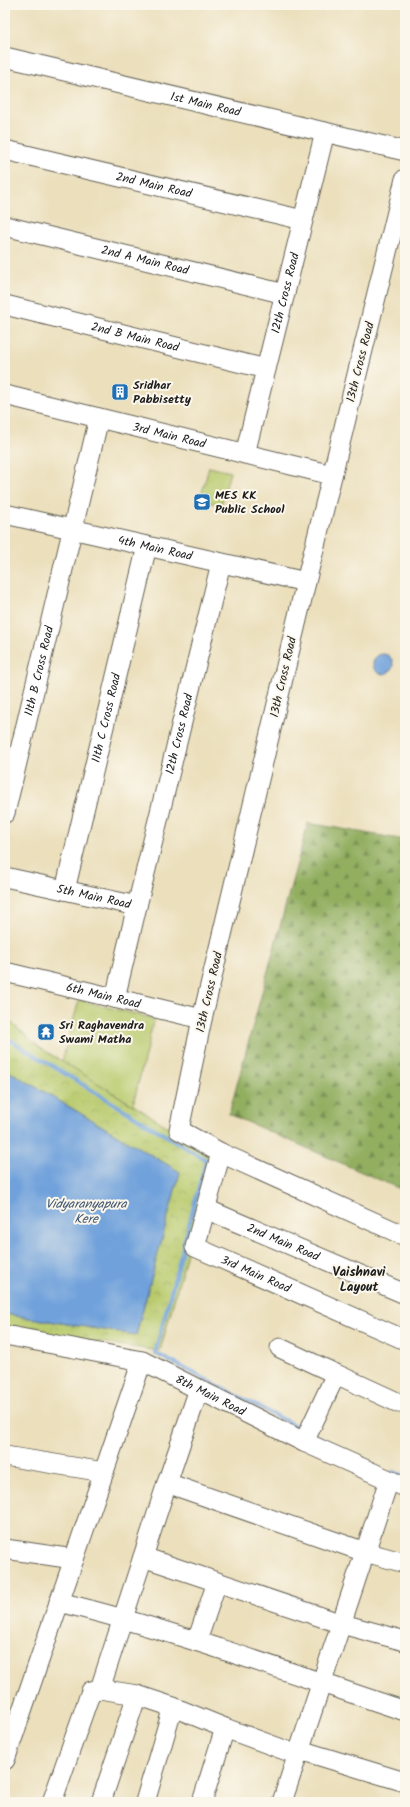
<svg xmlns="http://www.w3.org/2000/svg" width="410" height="1807" viewBox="0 0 410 1807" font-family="Kalam,sans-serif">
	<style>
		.forest { fill: url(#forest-firs); stroke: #57663e }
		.park { fill: url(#park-crowns); stroke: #6a7445 }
		.garden { fill: #b9cb6e; stroke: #6a7445 }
		.water { fill: #70a1db; stroke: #465e7c }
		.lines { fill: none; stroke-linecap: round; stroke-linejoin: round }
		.stream { stroke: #70a1db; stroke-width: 4 }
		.minor-casing { stroke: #646054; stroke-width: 21 }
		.minor { stroke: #fff; stroke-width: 19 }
		.labels { text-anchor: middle; stroke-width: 4; stroke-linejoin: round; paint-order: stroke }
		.street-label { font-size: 12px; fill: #1c1c1c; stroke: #fbf7ec }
		.poi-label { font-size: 12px; font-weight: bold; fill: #1c1c1c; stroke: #fbf7ec; text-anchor: start }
		.water-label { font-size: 13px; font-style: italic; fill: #425872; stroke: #fbf7ec }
		.neighbourhood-label { font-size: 13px; font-weight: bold; fill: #1c1c1c; stroke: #fbf7ec }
	</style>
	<defs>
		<pattern id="forest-firs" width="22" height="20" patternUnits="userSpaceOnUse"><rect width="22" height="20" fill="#92af61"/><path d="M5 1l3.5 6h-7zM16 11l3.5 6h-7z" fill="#768e4f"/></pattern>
		<pattern id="park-crowns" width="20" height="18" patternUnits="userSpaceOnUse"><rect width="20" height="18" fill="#b9cb6e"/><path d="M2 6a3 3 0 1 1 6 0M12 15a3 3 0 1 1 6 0" fill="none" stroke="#9eae5f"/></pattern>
	</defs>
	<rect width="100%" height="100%" fill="#fbf7ec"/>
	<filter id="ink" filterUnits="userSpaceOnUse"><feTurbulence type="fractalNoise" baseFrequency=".025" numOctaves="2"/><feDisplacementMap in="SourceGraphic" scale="8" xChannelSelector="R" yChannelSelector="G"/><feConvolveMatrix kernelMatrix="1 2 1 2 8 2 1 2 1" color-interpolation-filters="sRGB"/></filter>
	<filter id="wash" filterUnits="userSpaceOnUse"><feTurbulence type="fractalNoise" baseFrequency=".012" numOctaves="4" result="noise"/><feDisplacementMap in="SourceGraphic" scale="16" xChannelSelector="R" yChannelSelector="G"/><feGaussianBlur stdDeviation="0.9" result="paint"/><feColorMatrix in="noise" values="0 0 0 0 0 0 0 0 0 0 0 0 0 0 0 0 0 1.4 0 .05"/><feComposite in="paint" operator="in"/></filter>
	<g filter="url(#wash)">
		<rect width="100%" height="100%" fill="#ebdfbc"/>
		<!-- forest -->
		<path class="forest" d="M 308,823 L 405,840 L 405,1191 L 229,1114 Z"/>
		<!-- park -->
		<path class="park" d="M 5,1017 L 39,1047 L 214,1155 L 160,1351 L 70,1338 L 5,1326 L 5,1314 L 136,1335 L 180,1172 L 5,1069 Z"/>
		<!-- garden -->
		<g class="garden">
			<path d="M 209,467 L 230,472 L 221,505 L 200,500 Z"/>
			<path d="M 79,1000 L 154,1019 L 133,1105 L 62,1061 Z"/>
		</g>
		<!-- water -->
		<g class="water">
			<circle cx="383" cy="664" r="10"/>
			<path d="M 5,1069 L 180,1172 L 136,1335 L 5,1314 Z"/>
		</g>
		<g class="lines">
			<!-- stream -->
			<g class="stream">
				<path d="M 5,1037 L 206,1160 L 155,1353 L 299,1428"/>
				<path d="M 318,1437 L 332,1444"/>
				<path d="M 393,1472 L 402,1475"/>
			</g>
		</g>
	</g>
	<g filter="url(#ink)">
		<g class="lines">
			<defs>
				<g id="minor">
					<path id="s1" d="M 5,57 L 405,151"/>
					<path id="s2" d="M 5,150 L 303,220"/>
					<path d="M 405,179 L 306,582 L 202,1019 L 179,1130 L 221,1153 L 405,1236"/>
					<path id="s3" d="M 5,226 L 285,294"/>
					<path id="s4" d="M 5,305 L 266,369"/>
					<path id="s5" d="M 5,395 L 332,475"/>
					<path id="s6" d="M 245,454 L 325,132"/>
					<path id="s7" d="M 5,514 L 306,582"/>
					<path id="s8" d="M 5,813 L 99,418"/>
					<path id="s9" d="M 5,877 L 137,906 L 115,998"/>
					<path id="s10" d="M 65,890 L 147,546"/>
					<path id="s11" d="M 137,906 L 221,563"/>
					<path id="s12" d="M 5,972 L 202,1019"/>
					<path id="s13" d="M 221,1153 L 195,1247 L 405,1340"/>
					<path id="s14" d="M 206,1209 L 405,1294"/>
					<path id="s15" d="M 5,1335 L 142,1361 L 304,1442 L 405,1487"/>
					<path d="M 280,1348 L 336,1374"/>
					<path d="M 199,1389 L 167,1483 L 365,1552 L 405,1563"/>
					<path d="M 304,1442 L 336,1374 L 399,1403"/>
					<path d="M 5,1456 L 104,1472"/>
					<path d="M 5,1549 L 74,1559"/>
					<path d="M 143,1557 L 342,1624 L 405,1641"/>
					<path d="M 59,1602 C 177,1631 290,1673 405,1711"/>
					<path d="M 197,1641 L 217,1582"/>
					<path d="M 100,1689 L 137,1695"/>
					<path d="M 300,1750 L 405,1782"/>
					<path d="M 5,1760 L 142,1361"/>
					<path d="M 52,1802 L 91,1691 L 100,1689 L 167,1483"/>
					<path d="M 101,1802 L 137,1695 L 173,1707"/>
					<path d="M 145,1802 L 173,1707 L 225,1728 L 298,1755"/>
					<path d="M 202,1802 L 225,1728"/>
					<path d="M 282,1802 L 389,1480"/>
				</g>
			</defs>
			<!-- minor casing -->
			<use href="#minor" class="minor-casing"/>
			<!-- minor -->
			<use href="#minor" class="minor"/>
		</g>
	</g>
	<!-- icons -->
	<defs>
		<symbol id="building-square" viewBox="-11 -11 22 22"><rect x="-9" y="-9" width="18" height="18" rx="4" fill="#1f6fb2" stroke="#fbf7ec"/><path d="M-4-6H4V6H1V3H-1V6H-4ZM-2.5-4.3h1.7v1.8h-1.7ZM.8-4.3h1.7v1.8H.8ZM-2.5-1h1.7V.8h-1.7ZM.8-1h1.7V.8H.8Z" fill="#fff"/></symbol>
		<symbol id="school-square" viewBox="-11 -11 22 22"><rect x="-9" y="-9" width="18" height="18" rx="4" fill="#1f6fb2" stroke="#fbf7ec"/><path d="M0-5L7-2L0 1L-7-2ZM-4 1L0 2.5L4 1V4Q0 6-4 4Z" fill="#fff"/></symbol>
		<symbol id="temple-square" viewBox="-11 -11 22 22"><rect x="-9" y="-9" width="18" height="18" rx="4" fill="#1f6fb2" stroke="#fbf7ec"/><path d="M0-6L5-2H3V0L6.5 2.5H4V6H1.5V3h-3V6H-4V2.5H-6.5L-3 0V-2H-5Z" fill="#fff"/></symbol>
	</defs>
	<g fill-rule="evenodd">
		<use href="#building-square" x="110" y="382" width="20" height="20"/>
		<use href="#school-square" x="192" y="492" width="20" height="20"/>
		<use href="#temple-square" x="36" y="1022" width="20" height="20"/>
	</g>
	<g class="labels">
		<!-- street labels -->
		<g class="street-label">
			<text dy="4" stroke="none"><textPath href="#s1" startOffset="206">1st Main Road</textPath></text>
			<text dy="4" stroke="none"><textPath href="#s2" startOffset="153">2nd Main Road</textPath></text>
			<text dy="4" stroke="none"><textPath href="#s3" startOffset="144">2nd A Main Road</textPath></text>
			<text dy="4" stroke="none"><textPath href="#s6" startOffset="166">12th Cross Road</textPath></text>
			<text dy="4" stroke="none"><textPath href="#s4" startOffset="134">2nd B Main Road</textPath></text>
			<text transform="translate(360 362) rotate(-76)" y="4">13th Cross Road</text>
			<text dy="4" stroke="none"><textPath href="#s5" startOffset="169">3rd Main Road</textPath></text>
			<text dy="4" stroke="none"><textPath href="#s7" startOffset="154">4th Main Road</textPath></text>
			<text dy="4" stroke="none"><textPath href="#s8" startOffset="146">11th B Cross Road</textPath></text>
			<text transform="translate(283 677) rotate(-77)" y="4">13th Cross Road</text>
			<text dy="4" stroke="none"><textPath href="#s10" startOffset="177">11th C Cross Road</textPath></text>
			<text dy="4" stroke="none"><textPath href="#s11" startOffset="177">12th Cross Road</textPath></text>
			<text dy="4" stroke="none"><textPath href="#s9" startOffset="91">5th Main Road</textPath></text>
			<text transform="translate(209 992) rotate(-77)" y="4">13th Cross Road</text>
			<text dy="4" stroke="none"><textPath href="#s12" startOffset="101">6th Main Road</textPath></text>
			<text dy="4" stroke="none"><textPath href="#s14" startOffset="84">2nd Main Road</textPath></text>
			<text dy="4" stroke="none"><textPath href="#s13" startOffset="164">3rd Main Road</textPath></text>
			<text dy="4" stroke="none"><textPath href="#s15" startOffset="216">8th Main Road</textPath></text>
		</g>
		<!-- poi labels -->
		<g class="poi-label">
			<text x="133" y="389">Sridhar<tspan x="133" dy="14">Pabbisetty</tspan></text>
			<text x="215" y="499">MES KK<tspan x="215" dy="14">Public School</tspan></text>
			<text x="59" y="1029">Sri Raghavendra<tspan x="59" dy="14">Swami Matha</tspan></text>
		</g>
		<!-- water labels -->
		<g class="water-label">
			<text x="86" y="1208">Vidyaranyapura<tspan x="86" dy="15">Kere</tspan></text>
		</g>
		<!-- neighbourhood labels -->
		<g class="neighbourhood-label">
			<text x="359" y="1276">Vaishnavi<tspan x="359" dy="15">Layout</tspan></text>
		</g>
	</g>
	<!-- margin -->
	<rect width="410" height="1807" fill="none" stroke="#fbf7ec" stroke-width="20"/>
</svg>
